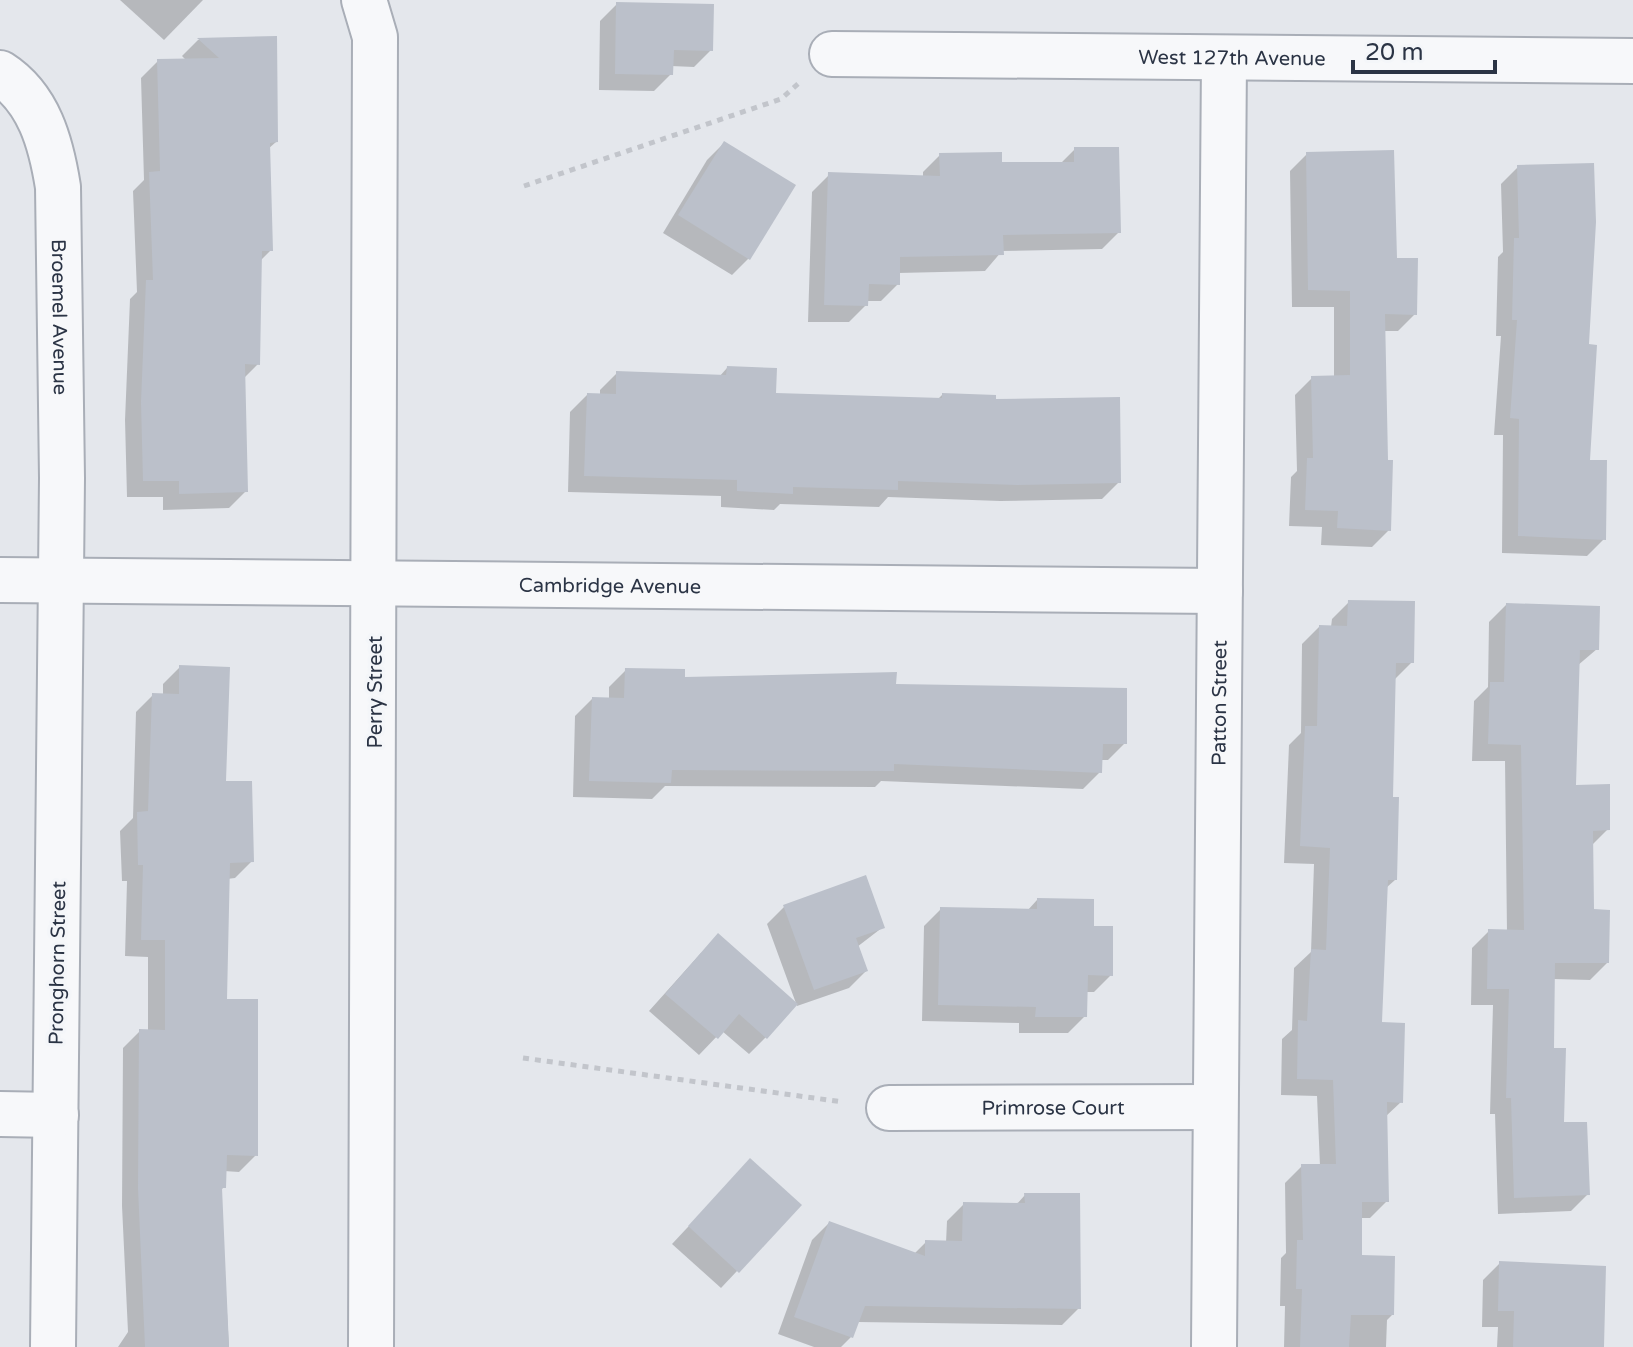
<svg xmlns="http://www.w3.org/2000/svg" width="1633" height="1347" viewBox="0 0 1633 1347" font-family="'Varela Round',sans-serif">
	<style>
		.shadow { fill: #0003 }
		.building { fill: #bbc0ca }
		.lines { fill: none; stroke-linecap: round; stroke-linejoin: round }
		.street-casing { stroke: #a9aeb7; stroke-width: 48 }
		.path { stroke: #c2c5cb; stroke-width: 5; stroke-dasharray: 6 6; stroke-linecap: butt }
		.street { stroke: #f7f8fa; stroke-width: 44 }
		.labels { text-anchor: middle; stroke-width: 7; stroke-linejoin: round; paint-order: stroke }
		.street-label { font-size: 20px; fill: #2b3445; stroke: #f4f6f9 }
	</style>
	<rect width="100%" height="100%" fill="#e4e7ec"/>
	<!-- shadow -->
	<g class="shadow">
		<path d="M 120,0 L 203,0 L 164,40 Z"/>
		<path d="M 617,4 L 711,50 L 694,67 L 671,66 L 671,74 L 654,91 L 599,90 L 600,21 Z"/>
		<path d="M 275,38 L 276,142 L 268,149 L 271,250 L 260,261 L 258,364 L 243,379 L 246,491 L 229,508 L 163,510 L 163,497 L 127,497 L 125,420 L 130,299 L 137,292 L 133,191 L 144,180 L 141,78 L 158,61 L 187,61 L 182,56 L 198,40 Z"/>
		<path d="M 724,143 L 749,258 L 732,275 L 663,233 L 707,160 Z"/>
		<path d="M 1075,149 L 1119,232 L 1102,249 L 1002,251 L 985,271 L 898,273 L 898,284 L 881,301 L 866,301 L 866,305 L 849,322 L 808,322 L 812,192 L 829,175 L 923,178 L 923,172 L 940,155 L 1000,164 L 1060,164 Z"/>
		<path d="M 1307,154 L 1395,260 L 1415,314 L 1398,331 L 1383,331 L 1389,530 L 1372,547 L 1321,545 L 1322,527 L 1289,526 L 1291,477 L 1297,471 L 1295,395 L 1312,378 L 1334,377 L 1334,307 L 1292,307 L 1290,171 Z"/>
		<path d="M 1518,167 L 1587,346 L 1588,462 L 1604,539 L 1587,556 L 1502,553 L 1503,435 L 1494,435 L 1501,336 L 1496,336 L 1498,257 L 1503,252 L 1501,184 Z"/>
		<path d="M 727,368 L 774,395 L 938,399 L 942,395 L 994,401 L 1119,482 L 1102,499 L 1000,501 L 888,497 L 879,507 L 780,504 L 774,510 L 721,507 L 721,496 L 568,492 L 570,412 L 587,395 L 600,396 L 600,390 L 617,373 L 719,377 Z"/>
		<path d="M 1349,602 L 1412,662 L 1395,679 L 1391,799 L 1395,880 L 1386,888 L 1380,1024 L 1401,1102 L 1385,1117 L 1387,1201 L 1370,1218 L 1360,1218 L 1360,1257 L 1392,1315 L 1387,1320 L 1386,1347 L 1284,1347 L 1285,1306 L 1280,1306 L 1281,1258 L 1286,1253 L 1285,1183 L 1302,1166 L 1320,1166 L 1317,1096 L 1281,1095 L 1282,1039 L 1292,1030 L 1294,968 L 1311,952 L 1314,864 L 1284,863 L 1289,745 L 1301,733 L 1302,644 L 1319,627 L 1331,627 L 1332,619 Z"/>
		<path d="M 1506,605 L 1597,649 L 1577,666 L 1574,787 L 1608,829 L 1591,846 L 1592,911 L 1607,963 L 1590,980 L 1553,979 L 1552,1050 L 1562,1124 L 1588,1194 L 1571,1211 L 1498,1214 L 1495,1114 L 1490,1114 L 1493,1005 L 1471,1005 L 1472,948 L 1489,931 L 1507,932 L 1505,761 L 1472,761 L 1474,701 L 1488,687 L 1489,622 Z"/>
		<path d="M 180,667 L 252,861 L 235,878 L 227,879 L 225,1000 L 256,1155 L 239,1172 L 224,1171 L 224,1187 L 220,1191 L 229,1347 L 118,1347 L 128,1332 L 122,1206 L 123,1048 L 140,1031 L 148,1031 L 148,957 L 125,956 L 127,881 L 122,881 L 120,831 L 133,818 L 136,712 L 153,695 L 163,695 L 163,684 Z"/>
		<path d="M 626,670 L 683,679 L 894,686 L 1125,743 L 1108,760 L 1101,760 L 1100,772 L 1083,789 L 881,781 L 875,787 L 665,786 L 652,799 L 573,797 L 575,716 L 592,699 L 609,700 L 609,687 Z"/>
		<path d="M 1037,900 L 1092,928 L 1111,975 L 1094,992 L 1086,992 L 1085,1016 L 1068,1033 L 1019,1033 L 1019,1023 L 922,1021 L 924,926 L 941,909 L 1027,911 Z"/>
		<path d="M 784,907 L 883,927 L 857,947 L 866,971 L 849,988 L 797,1006 L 767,924 Z"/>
		<path d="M 701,953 L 766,1037 L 749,1054 L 722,1031 L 699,1055 L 649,1011 Z"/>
		<path d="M 734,1178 L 737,1271 L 721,1288 L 672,1244 Z"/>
		<path d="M 1025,1195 L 1079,1308 L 1062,1325 L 857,1322 L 851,1337 L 841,1347 L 814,1347 L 778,1334 L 812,1240 L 829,1223 L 914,1254 L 926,1242 L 946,1243 L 947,1221 L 964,1204 L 1016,1205 Z"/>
		<path d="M 1500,1263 L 1602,1347 L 1497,1347 L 1498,1327 L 1482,1327 L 1483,1280 Z"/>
	</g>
	<!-- building -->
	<g class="building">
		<path d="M 616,2 L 714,4 L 713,51 L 674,50 L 673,75 L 615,74 Z"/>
		<path d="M 277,36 L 278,142 L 270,143 L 273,251 L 262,251 L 260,365 L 245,364 L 248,492 L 179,494 L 179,481 L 143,481 L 141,402 L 146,280 L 153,280 L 149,172 L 160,171 L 157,59 L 219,58 L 197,38 Z"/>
		<path d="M 724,141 L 796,185 L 750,260 L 678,215 Z"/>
		<path d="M 1074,147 L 1119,147 L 1121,233 L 1003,235 L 1004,255 L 900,257 L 900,285 L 869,284 L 868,306 L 824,305 L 828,172 L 940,176 L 939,153 L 1002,152 L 1002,162 L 1074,162 Z"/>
		<path d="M 1394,150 L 1397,258 L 1418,258 L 1417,315 L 1385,314 L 1388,460 L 1393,460 L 1391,531 L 1337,528 L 1338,511 L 1305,510 L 1307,458 L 1313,458 L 1311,376 L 1350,375 L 1350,291 L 1308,290 L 1306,152 Z"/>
		<path d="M 1594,163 L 1596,222 L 1589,344 L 1597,345 L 1590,460 L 1607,460 L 1606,540 L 1518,536 L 1519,419 L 1510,418 L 1517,320 L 1512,320 L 1514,238 L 1519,238 L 1517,165 Z"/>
		<path d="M 727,366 L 777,368 L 776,393 L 942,398 L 942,393 L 996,395 L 996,399 L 1120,397 L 1121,483 L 1018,485 L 898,481 L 898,490 L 793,487 L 793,494 L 737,491 L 737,480 L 584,476 L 587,393 L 616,394 L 616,371 L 726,375 Z"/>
		<path d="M 1348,600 L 1415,601 L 1414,663 L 1396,663 L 1393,797 L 1399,797 L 1397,880 L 1388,880 L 1382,1022 L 1405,1023 L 1403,1103 L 1387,1102 L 1389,1202 L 1362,1202 L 1362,1255 L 1395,1256 L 1394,1315 L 1351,1315 L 1349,1347 L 1300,1347 L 1302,1289 L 1296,1289 L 1297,1240 L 1303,1240 L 1301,1164 L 1336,1164 L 1333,1080 L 1297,1079 L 1298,1020 L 1307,1021 L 1311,949 L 1326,950 L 1330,848 L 1300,846 L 1305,726 L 1317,726 L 1319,625 L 1347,626 Z"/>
		<path d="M 1506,603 L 1600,606 L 1599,650 L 1580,650 L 1576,785 L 1610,784 L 1610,830 L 1593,831 L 1594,909 L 1610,910 L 1609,963 L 1555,963 L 1554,1048 L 1566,1048 L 1564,1122 L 1587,1122 L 1590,1195 L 1514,1198 L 1511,1098 L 1506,1098 L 1509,989 L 1487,989 L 1488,929 L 1524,930 L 1521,745 L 1488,744 L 1490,682 L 1504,682 Z"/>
		<path d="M 179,665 L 230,667 L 226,781 L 252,781 L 254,862 L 230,863 L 227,999 L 258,999 L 258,1156 L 227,1155 L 226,1188 L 222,1188 L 229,1347 L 145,1347 L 138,1188 L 139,1029 L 165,1030 L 165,940 L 141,940 L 143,865 L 138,865 L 137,812 L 148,811 L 152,693 L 179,694 Z"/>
		<path d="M 625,668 L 685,669 L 685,677 L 897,672 L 896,684 L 1127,688 L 1127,744 L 1103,744 L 1102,773 L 894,764 L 894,771 L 672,770 L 671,783 L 589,781 L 592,697 L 624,698 Z"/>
		<path d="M 866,875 L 885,928 L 856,938 L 868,971 L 814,990 L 783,905 Z"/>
		<path d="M 1037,898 L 1094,899 L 1094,926 L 1113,926 L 1113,976 L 1088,975 L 1087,1017 L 1035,1017 L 1036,1007 L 938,1005 L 940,907 L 1037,909 Z"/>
		<path d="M 718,933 L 798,1004 L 767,1039 L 739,1014 L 718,1039 L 665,994 Z"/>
		<path d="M 750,1158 L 802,1205 L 739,1273 L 688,1226 Z"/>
		<path d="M 1024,1193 L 1080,1193 L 1081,1309 L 865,1306 L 853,1338 L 794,1317 L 829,1221 L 925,1256 L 925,1240 L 962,1241 L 963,1202 L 1025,1203 Z"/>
		<path d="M 1499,1261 L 1606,1266 L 1604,1347 L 1513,1347 L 1514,1311 L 1498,1311 Z"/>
	</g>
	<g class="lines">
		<defs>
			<g id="street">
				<path d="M 364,0 L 375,37 L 371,1347"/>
				<path id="s1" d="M 832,54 L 1633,61"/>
				<path id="s2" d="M 0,73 C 39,98 51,143 58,187 L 62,478 L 53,1347"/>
				<path id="s3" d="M 0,580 L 1220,591"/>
				<path id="s4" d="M 889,1108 L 1215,1107"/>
				<path d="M 0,1114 L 56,1115"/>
				<path id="s5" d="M 1214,1347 L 1224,59"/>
			</g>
		</defs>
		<!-- street casing -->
		<use href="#street" class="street-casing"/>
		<!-- path -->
		<g class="path">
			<path d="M 524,186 L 781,99 L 799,83"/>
			<path d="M 523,1058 L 843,1102"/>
		</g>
		<!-- street -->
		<use href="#street" class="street"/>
	</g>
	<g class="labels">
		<!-- street labels -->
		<g class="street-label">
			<text dy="7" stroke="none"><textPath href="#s1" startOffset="400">West 127th Avenue</textPath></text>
			<text dy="7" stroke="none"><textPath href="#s2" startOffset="262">Broemel Avenue</textPath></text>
			<text dy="7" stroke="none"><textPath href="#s3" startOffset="610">Cambridge Avenue</textPath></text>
			<text transform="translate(375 692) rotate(-90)" y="7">Perry Street</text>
			<text dy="7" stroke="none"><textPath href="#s5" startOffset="644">Patton Street</textPath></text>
			<text transform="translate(57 963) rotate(-89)" y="7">Pronghorn Street</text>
			<text dy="7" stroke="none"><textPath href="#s4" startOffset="164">Primrose Court</textPath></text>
		</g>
	</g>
	<!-- scale -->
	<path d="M1353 60v12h142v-12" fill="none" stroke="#2b3445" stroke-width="4"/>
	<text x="1365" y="60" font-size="24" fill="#2b3445" stroke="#f4f6f9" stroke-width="6" paint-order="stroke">20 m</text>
</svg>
